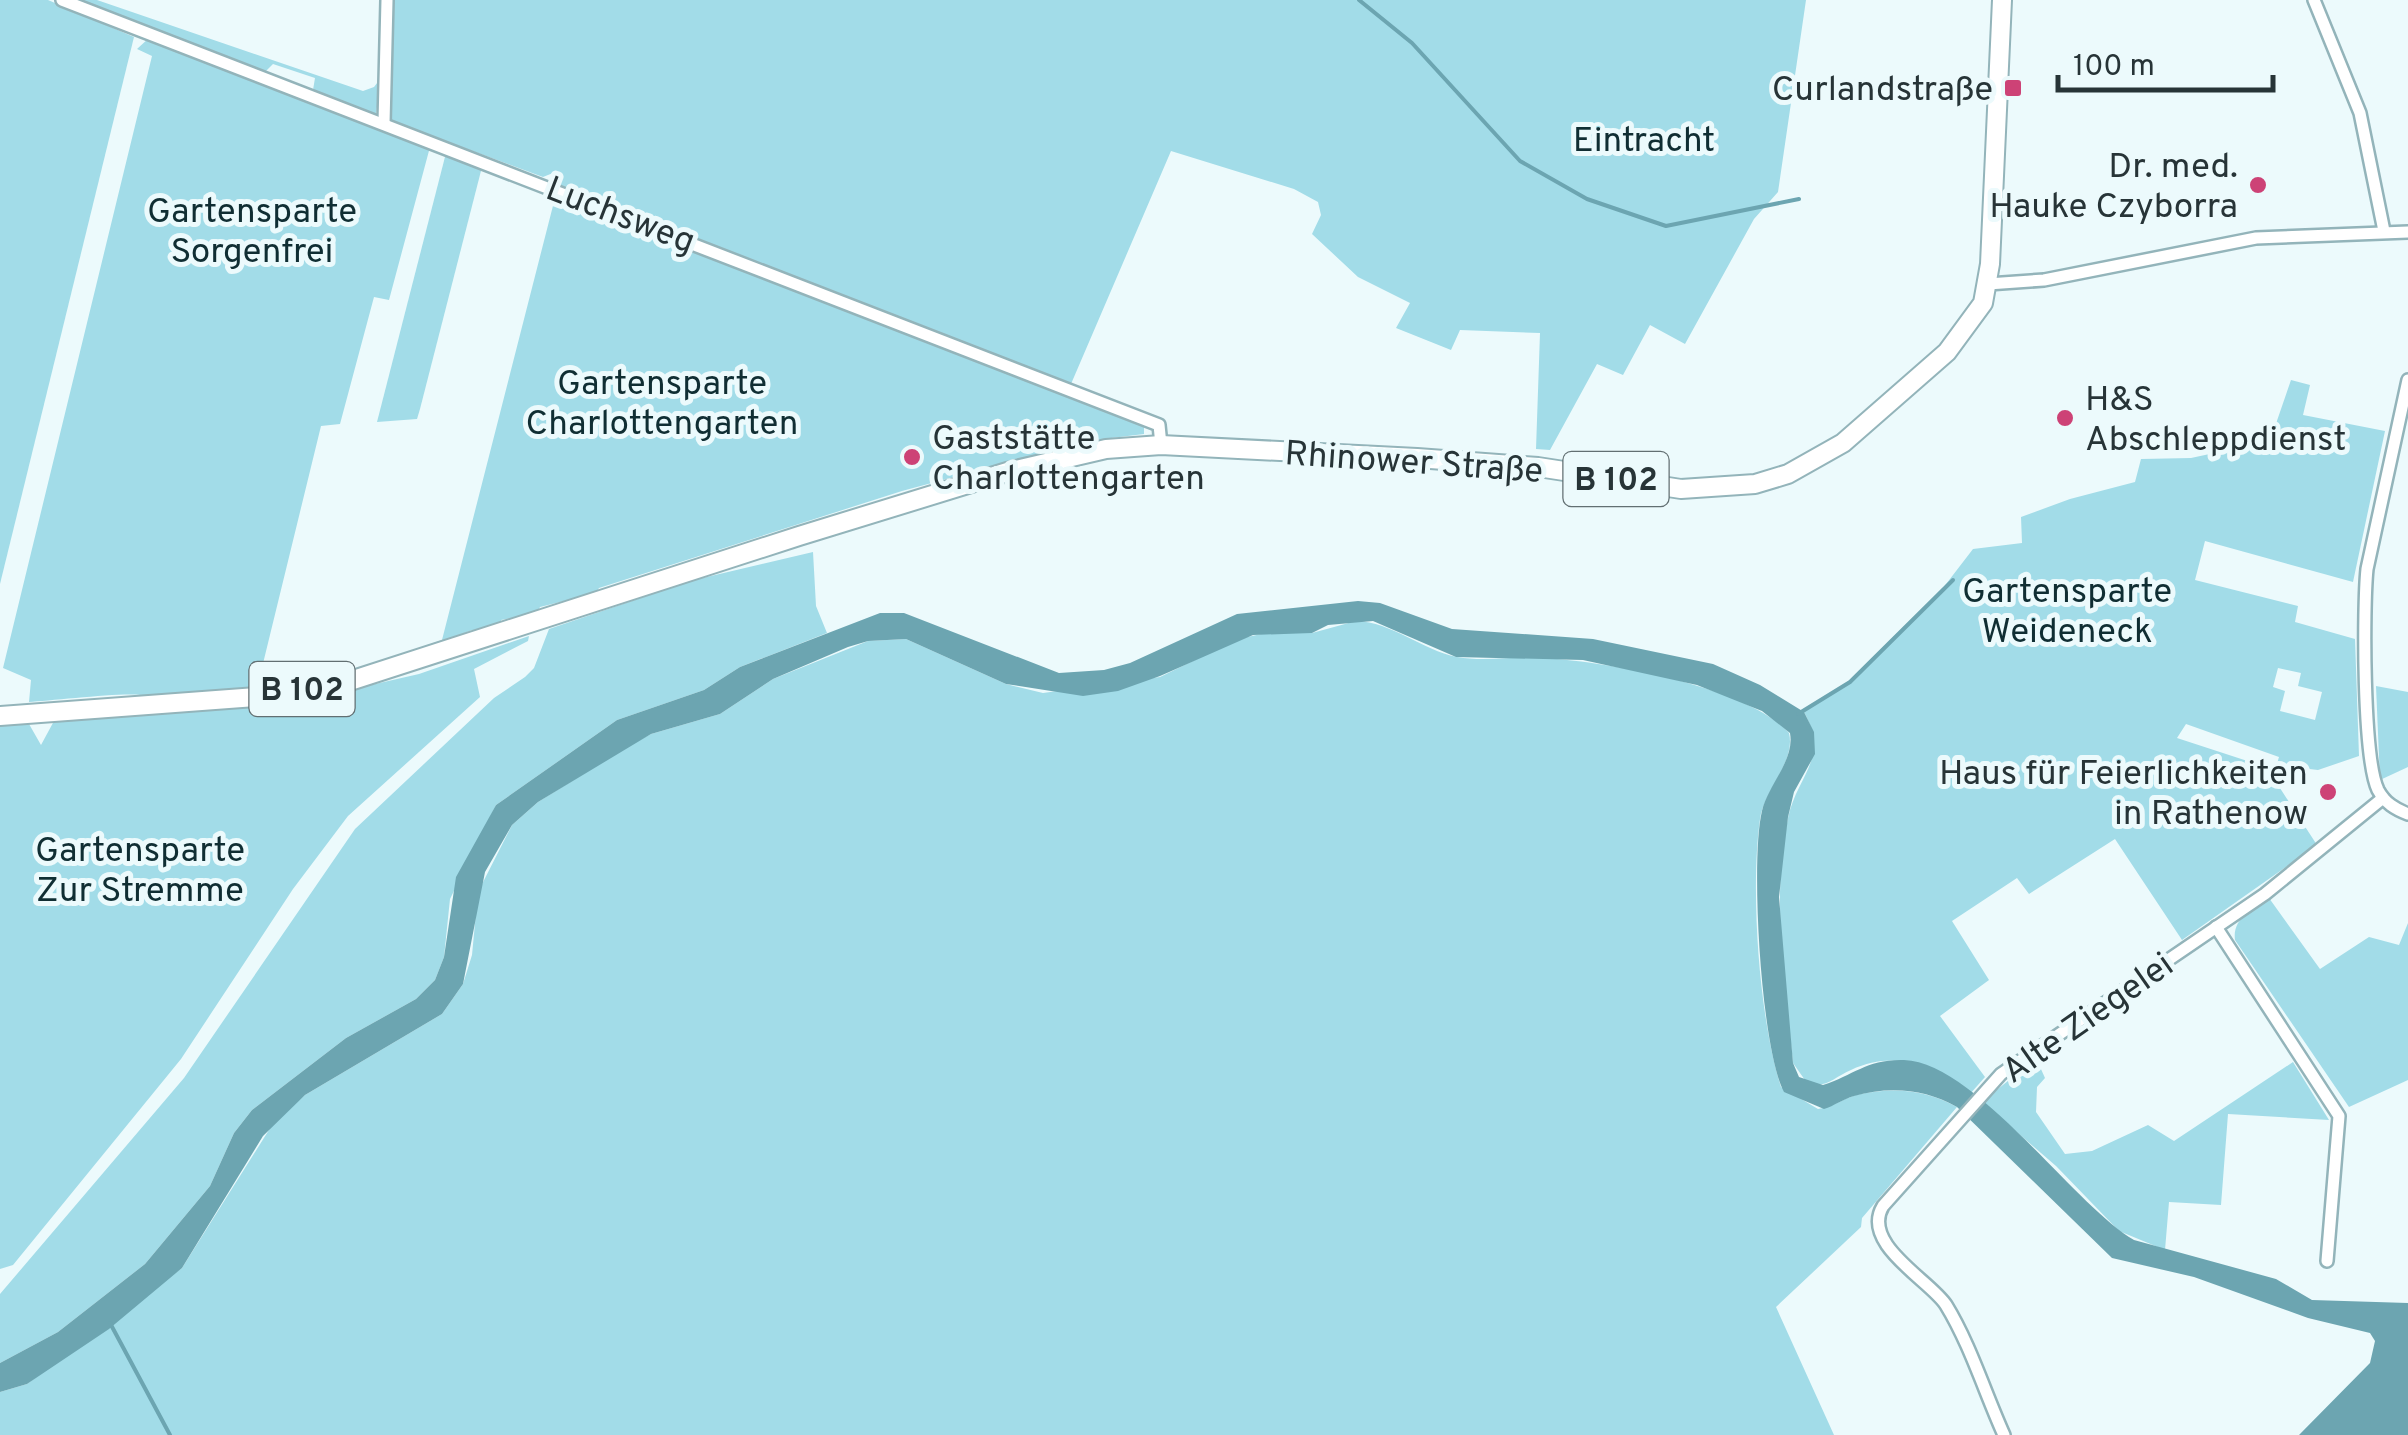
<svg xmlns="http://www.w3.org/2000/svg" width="2408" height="1435" viewBox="0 0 2408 1435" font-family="Overpass,sans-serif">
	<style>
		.green { fill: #a2dce8; fill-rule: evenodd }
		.water { fill: #6ca5b1 }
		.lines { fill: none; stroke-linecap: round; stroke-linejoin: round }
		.stream { stroke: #6ca5b1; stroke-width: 4 }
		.minor-casing { stroke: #93b4ba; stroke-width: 16 }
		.primary-casing { stroke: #93b4ba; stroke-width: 22 }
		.minor { stroke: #fff; stroke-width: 11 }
		.primary { stroke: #fff; stroke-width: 18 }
		.poi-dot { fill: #cd4276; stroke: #ecfafc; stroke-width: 4 }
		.labels { text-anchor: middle; stroke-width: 10; stroke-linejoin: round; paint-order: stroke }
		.shield { fill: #ecfafc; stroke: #626f72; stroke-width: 2.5 }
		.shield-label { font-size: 32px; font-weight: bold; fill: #273437 }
		.poi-label { font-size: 35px; fill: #273437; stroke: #ecfafc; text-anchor: end }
		.park-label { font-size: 35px; fill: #102e33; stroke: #ecfafc }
		.street-label { font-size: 35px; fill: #273437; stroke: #ecfafc }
	</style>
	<rect width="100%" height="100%" fill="#ecfafc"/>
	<!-- green -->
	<g class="green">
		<path d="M 0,0 L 48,0 L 134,37 L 0,584 Z"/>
		<path d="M 76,0 L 97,0 L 363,91 L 374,87 L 381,78 L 376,114 L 313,90 L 315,78 L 273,64 L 265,72 Z"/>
		<path d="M 391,0 L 1806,0 L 1778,192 L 1754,219 L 1685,344 L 1650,325 L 1623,375 L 1597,364 L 1550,450 L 1536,449 L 1540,333 L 1460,330 L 1451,350 L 1396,328 L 1410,303 L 1358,277 L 1312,234 L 1321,215 L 1318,202 L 1294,189 L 1171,151 L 1071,384 L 554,184 L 553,173 L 543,177 L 391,121 Z"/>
		<path d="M 149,38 L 430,147 L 389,300 L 374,297 L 340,424 L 321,426 L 258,684 L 333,674 C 294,694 191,693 144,696 C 132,691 51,701 29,702 L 31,680 L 3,668 L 152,56 L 137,49 Z"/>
		<path d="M 446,153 L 482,167 L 420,409 L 417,419 L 377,422 Z"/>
		<path d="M 556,194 L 1144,424 L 1144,434 L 1087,441 L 902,491 L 599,588 L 596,593 L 540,607 L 537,613 L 501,620 L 502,625 L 475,634 L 472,630 L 406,656 L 401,654 L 442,640 Z"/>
		<path d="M 2291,380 L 2310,385 L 2303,415 L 2385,431 L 2353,582 L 2205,541 L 2195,580 L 2298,606 L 2295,622 L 2355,639 L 2359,756 L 2318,770 L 2301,768 L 2278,785 L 2317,845 L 2182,940 L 2115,839 L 2029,894 L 2017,878 L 1952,921 L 1989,980 L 1940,1016 L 1985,1077 L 1970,1094 C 1932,1066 1897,1049 1851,1070 C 1834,1077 1827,1089 1807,1083 L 1793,1063 C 1785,982 1771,900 1788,818 C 1797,775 1830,759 1804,712 L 1849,681 L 1943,588 L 1973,549 L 2022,543 L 2021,517 L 2070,499 L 2135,482 L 2141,459 L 2191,458 L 2270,441 ZM 2278,668 L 2301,673 L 2298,686 L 2322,692 L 2315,720 L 2280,711 L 2285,691 L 2273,687 ZM 2186,724 L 2279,757 L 2275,770 L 2177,738 Z"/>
		<path d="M 813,552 L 816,606 L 827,633 L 740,667 L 704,690 L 617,720 L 496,805 L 450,899 L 444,957 L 435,980 L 416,999 L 346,1038 L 252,1110 L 234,1133 L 210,1186 L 145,1264 L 58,1332 L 0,1363 L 0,1294 L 184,1078 L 355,829 L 494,698 L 525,677 L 534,668 L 549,629 L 694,580 Z"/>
		<path d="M 1356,621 C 1392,622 1422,650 1457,657 C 1484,662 1514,656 1542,658 C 1604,661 1747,686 1789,733 C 1796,762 1764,790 1760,819 C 1750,891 1759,1018 1781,1087 L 1818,1109 C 1832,1107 1843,1099 1856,1095 C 1893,1087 1924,1089 1957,1107 L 1862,1218 L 1861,1227 L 1776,1307 L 1834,1435 L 0,1435 L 0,1392 L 27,1384 L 182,1268 L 274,1122 L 305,1095 L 442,1014 L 463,984 L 472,955 L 478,892 L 512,825 L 538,802 L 630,745 L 651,734 L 720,714 L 773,679 L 868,641 L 906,639 L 1006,684 L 1043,693 L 1160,677 L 1238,639 L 1266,633 L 1312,633 Z"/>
		<path d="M 529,636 L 528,641 L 474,669 L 480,697 L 348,816 L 293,889 L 181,1059 L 13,1265 L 0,1269 L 0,725 L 29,724 L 41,745 L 54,721 L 292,703 L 419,674 Z"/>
		<path d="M 2376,686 L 2408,692 L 2408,767 L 2380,780 Z"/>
		<path d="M 2269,898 L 2320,969 L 2369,937 L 2399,945 L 2408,923 L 2408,1080 L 2349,1107 L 2235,940 C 2232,918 2253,909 2269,898 Z"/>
		<path d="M 2036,1058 L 2045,1078 L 2037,1087 L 2036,1112 L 2065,1154 L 2092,1151 L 2148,1125 L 2174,1141 L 2293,1062 L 2329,1120 L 2228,1114 L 2221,1205 L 2169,1202 L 2165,1250 L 2119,1231 L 2056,1166 L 1982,1102 Z"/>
	</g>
	<!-- water -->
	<path class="water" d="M 1358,601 L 1380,603 L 1452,629 L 1593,639 L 1713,664 L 1760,685 L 1804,712 L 1814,732 L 1815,754 L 1794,792 L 1788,817 L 1779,897 L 1793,1063 L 1799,1077 L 1823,1085 C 1854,1075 1867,1059 1904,1060 C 1975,1062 2074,1205 2134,1240 L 2276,1279 L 2312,1300 L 2408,1303 L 2408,1435 L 2299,1435 L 2370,1363 L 2375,1341 L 2370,1333 L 2308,1318 L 2194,1277 L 2112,1258 L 1957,1107 C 1925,1089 1890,1086 1854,1096 C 1843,1099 1834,1106 1824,1109 L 1784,1092 C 1761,1049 1750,860 1762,811 C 1768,785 1795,760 1790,733 L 1762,711 L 1697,685 L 1583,660 L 1456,657 L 1373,621 L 1328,625 L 1312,633 L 1253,635 L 1160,676 L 1118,691 L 1083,696 L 1006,684 L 906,639 L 868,641 L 848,647 L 773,679 L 720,714 L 651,734 L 538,802 L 512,825 L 485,872 L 463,984 L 442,1014 L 305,1095 L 263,1136 L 182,1268 L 109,1329 L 27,1384 L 0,1392 L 0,1363 L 58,1332 L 145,1264 L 210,1186 L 234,1133 L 252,1110 L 346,1038 L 416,999 L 435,980 L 444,957 L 456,877 L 496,805 L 617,720 L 704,690 L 740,667 L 880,613 L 904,613 L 1059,673 L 1104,670 L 1130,663 L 1237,614 Z"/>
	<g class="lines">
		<!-- stream -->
		<g class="stream">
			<path d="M 1359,0 L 1412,43 L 1520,161 L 1587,199 L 1666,226 L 1799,199"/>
			<path d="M 1798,714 L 1850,682 L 1953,580"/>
			<path d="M 110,1323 L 170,1435"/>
		</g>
		<defs>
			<g id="minor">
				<path d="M 62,0 L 1159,425 L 1161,445"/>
				<path d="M 2314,0 L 2360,113 L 2384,231"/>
				<path d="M 384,123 L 387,0"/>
				<path d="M 1988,284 L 2044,280 L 2256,238 L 2408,232"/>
				<path d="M 2408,380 L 2367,569 C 2363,608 2363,759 2378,790 C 2385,803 2395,809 2408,814"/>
				<path d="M 2216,927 L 2339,1116 L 2327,1261"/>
				<path d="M 2004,1435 C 1985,1393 1970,1344 1946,1305 C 1931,1281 1860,1244 1883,1206 L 2001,1074 L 2265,894 L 2383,798"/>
			</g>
			<path id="primary" d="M 0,716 L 257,697 L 350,681 L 799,536 L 1007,472 L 1106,449 L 1161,445 L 1417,458 L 1538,467 L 1681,489 L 1755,484 L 1788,474 L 1843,443 L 1947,352 L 1983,303 L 1990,264 L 2002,0"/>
		</defs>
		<!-- minor casing -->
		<use href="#minor" class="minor-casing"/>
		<!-- primary casing -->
		<use href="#primary" class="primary-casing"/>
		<!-- minor -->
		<use href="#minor" class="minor"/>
		<!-- primary -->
		<use href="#primary" class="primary"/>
	</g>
	<!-- markers -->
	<g class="poi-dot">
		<rect x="2003" y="78" width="20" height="20" rx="5"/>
		<circle cx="2258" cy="185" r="10"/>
		<circle cx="2065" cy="418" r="10"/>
		<circle cx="912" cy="457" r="10"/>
		<circle cx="2328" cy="792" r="10"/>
	</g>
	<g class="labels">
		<!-- shield labels -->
		<g class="shield">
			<rect x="1563.5" y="452" width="105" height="54" rx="8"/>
			<rect x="249.5" y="662" width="105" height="54" rx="8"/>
		</g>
		<g class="shield-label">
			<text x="1616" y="490">B 102</text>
			<text x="302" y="700">B 102</text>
		</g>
		<!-- poi labels -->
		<g class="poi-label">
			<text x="1993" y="100">Curlandstraße</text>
			<text x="2238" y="177">Dr. med.<tspan x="2238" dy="40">Hauke Czyborra</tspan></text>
			<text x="2085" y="410" text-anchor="start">H&amp;S<tspan x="2085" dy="40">Abschleppdienst</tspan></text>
			<text x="932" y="449" text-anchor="start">Gaststätte<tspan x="932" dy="40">Charlottengarten</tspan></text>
			<text x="2308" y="784">Haus für Feierlichkeiten<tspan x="2308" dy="40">in Rathenow</tspan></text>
		</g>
		<!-- park labels -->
		<g class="park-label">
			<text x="1644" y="151">Eintracht</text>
			<text x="252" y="222">Gartensparte<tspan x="252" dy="40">Sorgenfrei</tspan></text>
			<text x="662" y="394">Gartensparte<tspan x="662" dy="40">Charlottengarten</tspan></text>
			<text x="2067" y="602">Gartensparte<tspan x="2067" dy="40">Weideneck</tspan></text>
			<text x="140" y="861">Gartensparte<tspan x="140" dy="40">Zur Stremme</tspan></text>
		</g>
		<!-- street labels -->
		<g class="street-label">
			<text transform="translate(621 214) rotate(21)" y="12">Luchsweg</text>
			<text transform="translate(1414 461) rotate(4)" y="12">Rhinower Straße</text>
			<text transform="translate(2087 1017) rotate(-35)" y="12">Alte Ziegelei</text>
		</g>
	</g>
	<!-- scale -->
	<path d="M2058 75v15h215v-15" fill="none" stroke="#273437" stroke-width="5"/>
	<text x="2073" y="75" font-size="30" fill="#273437" stroke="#ecfafc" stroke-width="8" paint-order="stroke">100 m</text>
</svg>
